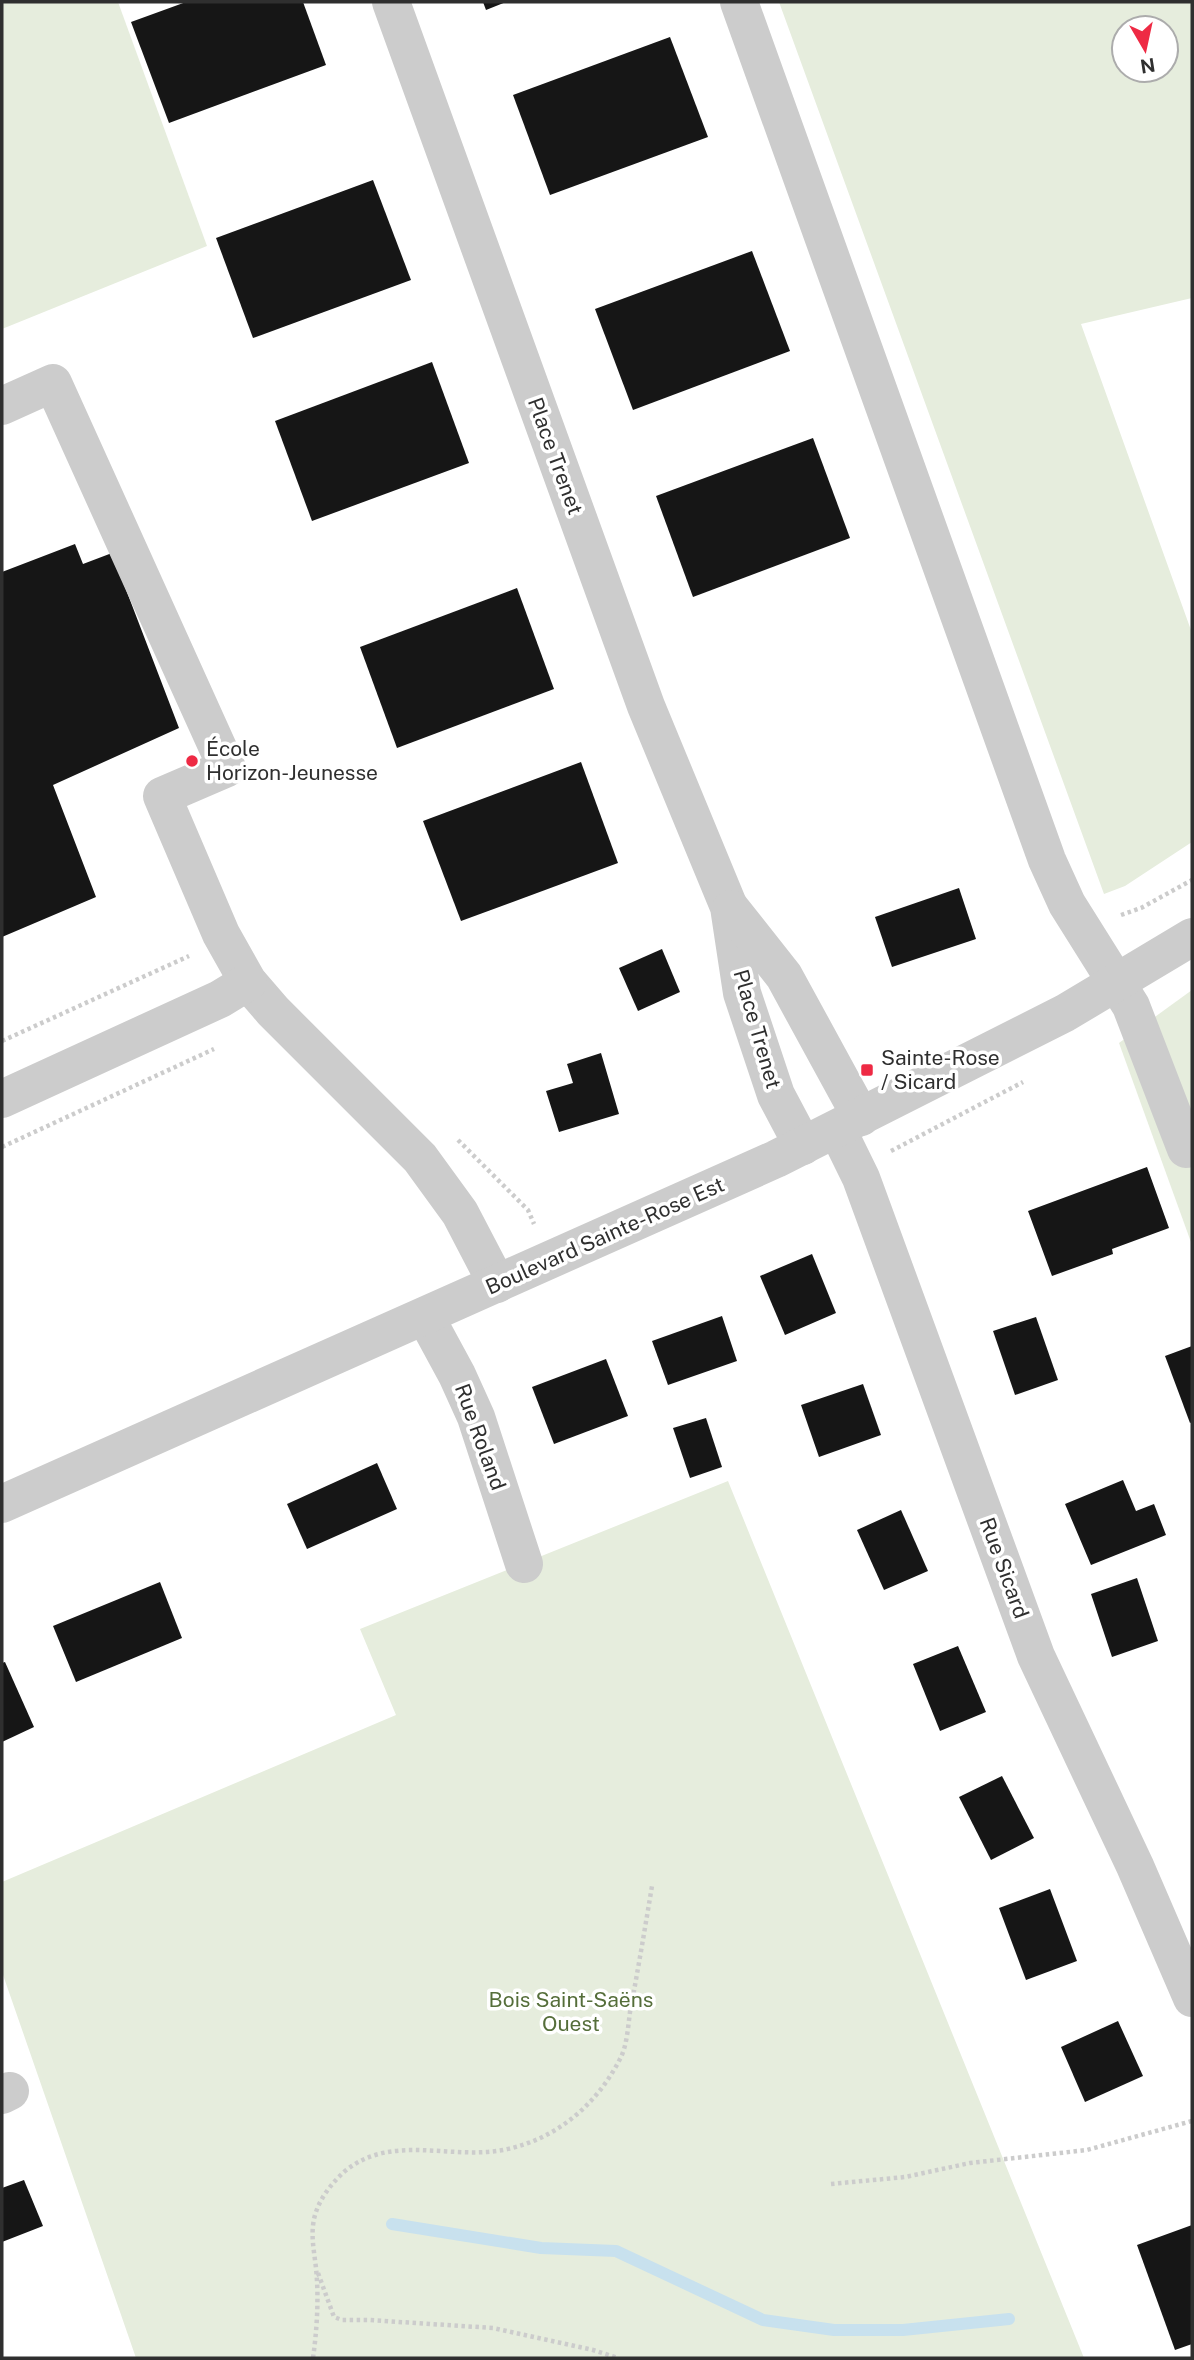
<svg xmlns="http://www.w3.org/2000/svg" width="1194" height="2360" viewBox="0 0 1194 2360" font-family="'Public Sans',sans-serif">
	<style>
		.green { fill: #e6eddd; fill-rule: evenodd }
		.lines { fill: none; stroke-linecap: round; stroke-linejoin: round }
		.stream { stroke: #c8e1ee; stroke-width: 12 }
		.building { fill: #161616 }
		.path { stroke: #ccc; stroke-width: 4.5; stroke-dasharray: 3.5 3.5; stroke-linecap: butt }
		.minor { stroke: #ccc; stroke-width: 38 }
		.poi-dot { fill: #ee2a44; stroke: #fff; stroke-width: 2.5 }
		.labels { text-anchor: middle; stroke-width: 7; stroke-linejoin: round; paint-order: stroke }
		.street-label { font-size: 21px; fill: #2f2f2f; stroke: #fff }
		.poi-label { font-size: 21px; fill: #2f2f2f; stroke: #fff; text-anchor: start }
		.park-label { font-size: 21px; fill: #556e3a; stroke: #fff }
	</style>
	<rect width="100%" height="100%" fill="#fff"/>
	<!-- green -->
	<g class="green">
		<path d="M 2,2 L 118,2 L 207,246 L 2,329 Z"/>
		<path d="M 779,2 L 1192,2 L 1192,298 L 1081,324 L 1192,633 L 1192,842 L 1125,886 L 1104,894 ZM 1124,28 L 1166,28 L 1166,70 L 1124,70 Z"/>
		<path d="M 1192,990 L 1192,1245 L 1119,1043 Z"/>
		<path d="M 728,1481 L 1084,2358 L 136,2358 L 2,1972 L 2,1882 L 396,1715 L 360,1629 Z"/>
	</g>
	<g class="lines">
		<!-- stream -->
		<path class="stream" d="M 392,2224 L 541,2248 L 616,2251 L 763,2320 L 834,2330 L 903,2330 L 1009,2319"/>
	</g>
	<!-- building -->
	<g class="building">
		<path d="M 186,2 L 303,2 L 326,65 L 169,123 L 131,22 Z"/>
		<path d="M 483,2 L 506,2 L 486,10 Z"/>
		<path d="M 670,37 L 708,137 L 550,195 L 513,95 Z"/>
		<path d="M 373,180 L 411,280 L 253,338 L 216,238 Z"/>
		<path d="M 752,251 L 790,351 L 633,410 L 595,309 Z"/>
		<path d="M 432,362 L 469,463 L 312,521 L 275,421 Z"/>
		<path d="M 813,438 L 850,538 L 693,597 L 656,496 Z"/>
		<path d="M 75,544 L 83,564 L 112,553 L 179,728 L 53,785 L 96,897 L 2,937 L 2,572 Z"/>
		<path d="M 517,588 L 554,689 L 397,748 L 360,647 Z"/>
		<path d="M 581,762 L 618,863 L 461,921 L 423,821 Z"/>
		<path d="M 959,888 L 976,939 L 892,967 L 875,917 Z"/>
		<path d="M 662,949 L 680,992 L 638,1011 L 619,968 Z"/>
		<path d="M 601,1053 L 619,1114 L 559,1132 L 546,1091 L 573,1083 L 567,1064 Z"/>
		<path d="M 1147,1167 L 1169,1228 L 1112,1249 L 1113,1254 L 1052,1276 L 1028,1211 Z"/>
		<path d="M 812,1254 L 836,1313 L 785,1335 L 760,1276 Z"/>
		<path d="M 722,1316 L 737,1361 L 668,1385 L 652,1341 Z"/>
		<path d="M 1036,1317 L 1058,1380 L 1015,1395 L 993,1331 Z"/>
		<path d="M 1192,1346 L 1192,1422 L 1190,1423 L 1165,1356 Z"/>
		<path d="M 606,1359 L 628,1416 L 554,1444 L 532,1387 Z"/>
		<path d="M 863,1384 L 881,1435 L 819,1457 L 801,1405 Z"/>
		<path d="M 706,1418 L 722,1467 L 690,1478 L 673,1428 Z"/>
		<path d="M 377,1463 L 397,1509 L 307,1549 L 287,1504 Z"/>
		<path d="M 1123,1480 L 1136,1511 L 1154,1504 L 1166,1535 L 1091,1565 L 1065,1504 Z"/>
		<path d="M 901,1510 L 928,1571 L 884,1590 L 857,1530 Z"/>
		<path d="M 1137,1578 L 1158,1641 L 1112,1657 L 1091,1594 Z"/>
		<path d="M 160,1582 L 182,1638 L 76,1682 L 53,1626 Z"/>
		<path d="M 958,1646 L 986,1712 L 940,1731 L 913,1664 Z"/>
		<path d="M 5,1662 L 34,1727 L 2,1742 L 2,1663 Z"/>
		<path d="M 1002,1776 L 1034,1838 L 991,1860 L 959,1797 Z"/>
		<path d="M 1050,1889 L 1077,1961 L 1026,1980 L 999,1908 Z"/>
		<path d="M 1118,2021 L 1143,2076 L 1085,2102 L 1061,2047 Z"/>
		<path d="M 24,2180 L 43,2226 L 2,2242 L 2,2188 Z"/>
		<path d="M 1192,2225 L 1192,2344 L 1175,2350 L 1137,2245 Z"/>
	</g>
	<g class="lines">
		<!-- path -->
		<g class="path">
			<path d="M 1121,915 L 1141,908 L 1192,880"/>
			<path d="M 2,1041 L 189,956"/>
			<path d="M 458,1140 L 528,1210 L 534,1224"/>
			<path d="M 2,1147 L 214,1049"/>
			<path d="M 891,1151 L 1023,1082"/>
			<path d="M 831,2184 L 905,2177 L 970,2163 L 1087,2150 L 1192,2121"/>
			<path d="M 318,2273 L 334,2317 L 342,2320 L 369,2320 L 493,2328 L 593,2350 L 618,2358"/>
			<path d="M 313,2358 C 317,2329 319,2298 316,2268 C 314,2250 310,2233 315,2215 C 320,2198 331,2184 344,2172 C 390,2133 449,2160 503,2150 C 555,2140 596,2106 620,2059 C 627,2046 628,2027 630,2012 C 638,1970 645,1928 652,1886"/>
		</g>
		<!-- minor -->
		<g class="minor">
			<path d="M 391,2 L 646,706 L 729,907 L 742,993 L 776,1095 L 803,1146"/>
			<path d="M 739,2 L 1047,860 L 1067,904 L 1131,1006 L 1186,1149"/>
			<path d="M 2,406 L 53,383 L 227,768 L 162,796 L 221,934 L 248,982 L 273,1011 L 420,1158 L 460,1213 L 497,1284"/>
			<path d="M 731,909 L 784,976 L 861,1117"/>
			<path d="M 2,1099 L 220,999 L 248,982"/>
			<path d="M 837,1129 L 861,1178 L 1036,1656 L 1135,1866 L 1192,1998"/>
			<path d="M 425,1316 L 457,1375 L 476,1417 L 524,1564"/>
			<path d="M 2,1504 L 776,1159 L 1065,1013 L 1192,937"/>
			<path d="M 2,2095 L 10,2091"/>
		</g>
	</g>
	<!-- markers -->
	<g class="poi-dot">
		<circle cx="192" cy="761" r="7"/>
		<rect x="860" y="1063" width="14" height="14" rx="3.5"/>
	</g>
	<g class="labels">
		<!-- street labels -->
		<g class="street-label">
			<text transform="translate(555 456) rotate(70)" y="7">Place Trenet</text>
			<text transform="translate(757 1029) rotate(74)" y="7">Place Trenet</text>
			<text transform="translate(605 1236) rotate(-24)" y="7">Boulevard Sainte-Rose Est</text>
			<text transform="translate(480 1437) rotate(70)" y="7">Rue Roland</text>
			<text transform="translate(1004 1568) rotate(70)" y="7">Rue Sicard</text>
		</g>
		<!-- poi labels -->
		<g class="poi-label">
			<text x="206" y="756">École<tspan x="206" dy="24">Horizon-Jeunesse</tspan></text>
			<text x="881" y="1065">Sainte-Rose<tspan x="881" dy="24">/ Sicard</tspan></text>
		</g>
		<!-- park labels -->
		<g class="park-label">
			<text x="571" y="2007">Bois Saint-Saëns<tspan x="571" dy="24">Ouest</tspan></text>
		</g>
	</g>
	<!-- border -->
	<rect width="1194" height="2360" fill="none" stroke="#2f2f2f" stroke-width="7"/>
	<!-- north arrow -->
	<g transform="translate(1145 49) rotate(171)"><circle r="33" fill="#ffffff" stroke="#acacac" stroke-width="2"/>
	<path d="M0-5L12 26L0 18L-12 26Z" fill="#ee2a44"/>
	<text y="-10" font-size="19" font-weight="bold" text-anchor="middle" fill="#2f2f2f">N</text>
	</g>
</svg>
